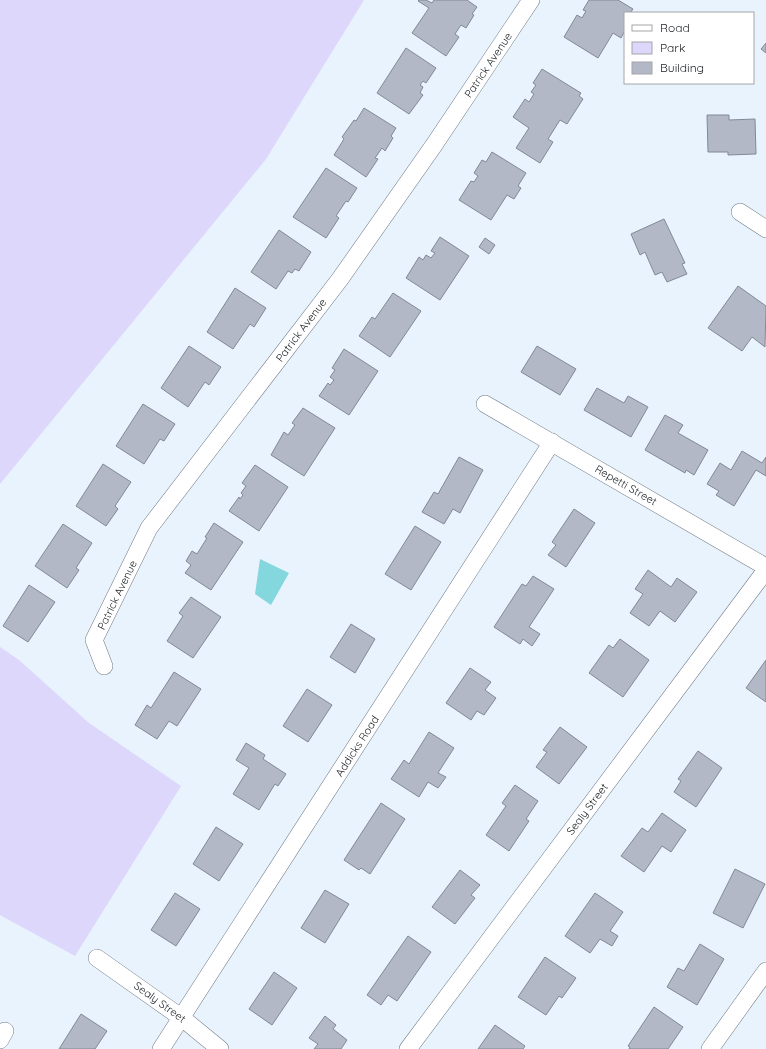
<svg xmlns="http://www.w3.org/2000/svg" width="766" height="1049" viewBox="0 0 766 1049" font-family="Quicksand,sans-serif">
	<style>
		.green { fill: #dcd7fb }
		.water { fill: #85d7de }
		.building { fill: #b3b8c6; stroke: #838896 }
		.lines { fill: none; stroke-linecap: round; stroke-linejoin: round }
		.minor-casing { stroke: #6f7a84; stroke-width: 18 }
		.minor { stroke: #fff; stroke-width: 17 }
		.labels { text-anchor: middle; stroke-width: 4; stroke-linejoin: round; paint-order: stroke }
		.street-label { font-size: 11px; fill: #1d2125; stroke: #fff }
	</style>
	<rect width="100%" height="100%" fill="#e9f3fd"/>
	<!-- green -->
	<g class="green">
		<path d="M 0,0 L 364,0 L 266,159 L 0,484 Z"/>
		<path d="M 0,647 L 19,660 L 89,723 L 181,786 L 75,956 L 0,915 Z"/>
	</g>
	<!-- water -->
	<path class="water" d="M 260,559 L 289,573 L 271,605 L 255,594 Z"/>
	<!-- building -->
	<g class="building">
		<path d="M 419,0 L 426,0 L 432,3 L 434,0 L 467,0 L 477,7 L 472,14 L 474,15 L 466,28 L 461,25 L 455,34 L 459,37 L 446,56 L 412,33 L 429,8 L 418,1 Z"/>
		<path d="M 589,0 L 618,0 L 633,9 L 630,13 L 625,13 L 625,30 L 621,38 L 613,33 L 598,58 L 564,37 L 577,15 L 582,18 L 586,11 L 583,10 Z"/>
		<path d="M 766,43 L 766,53 L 761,49 Z"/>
		<path d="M 406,48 L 436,68 L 426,83 L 423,81 L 420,85 L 423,87 L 420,93 L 423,95 L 409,114 L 377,93 Z"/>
		<path d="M 542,69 L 581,93 L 579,96 L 583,99 L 567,124 L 560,120 L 548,139 L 553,142 L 540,163 L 516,148 L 529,128 L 513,117 L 525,99 L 529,102 L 534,94 L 531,92 L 536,85 L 533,83 Z"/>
		<path d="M 364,108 L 396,128 L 391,136 L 393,138 L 385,151 L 382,148 L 375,158 L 378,159 L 366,177 L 334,155 L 344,139 L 342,137 L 354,120 L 356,121 Z"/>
		<path d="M 707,115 L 729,115 L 729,120 L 755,119 L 756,154 L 728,155 L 728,152 L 708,152 Z"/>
		<path d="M 492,152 L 526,173 L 518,186 L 521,188 L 514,199 L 507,195 L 491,220 L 459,200 L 471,181 L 474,182 L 478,176 L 474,173 L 482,160 L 486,162 Z"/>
		<path d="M 326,168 L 357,188 L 348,202 L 346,201 L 336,216 L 339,218 L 326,238 L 293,217 Z"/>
		<path d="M 664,219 L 685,263 L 682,264 L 687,274 L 667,282 L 662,272 L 655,275 L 645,252 L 640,255 L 631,234 Z"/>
		<path d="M 279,230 L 311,252 L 299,271 L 295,269 L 292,273 L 288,271 L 276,289 L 251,272 Z"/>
		<path d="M 440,237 L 469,256 L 440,300 L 406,278 L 419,257 L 423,260 L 426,255 L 431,258 L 435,253 L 431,251 Z"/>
		<path d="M 485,238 L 495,245 L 489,254 L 479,247 Z"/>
		<path d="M 738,286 L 766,306 L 765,347 L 752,337 L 742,351 L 708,328 Z"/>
		<path d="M 235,288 L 266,308 L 254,327 L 250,324 L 233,349 L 207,332 Z"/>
		<path d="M 393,293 L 421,311 L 390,357 L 359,336 L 372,317 L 375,319 Z"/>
		<path d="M 189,346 L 221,367 L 209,385 L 205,382 L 188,407 L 161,388 Z"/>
		<path d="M 537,346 L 576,369 L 560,395 L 521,372 Z"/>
		<path d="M 344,349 L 378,371 L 349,415 L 319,396 L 328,383 L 330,385 L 334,380 L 330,377 L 335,370 L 332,368 Z"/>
		<path d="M 597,388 L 624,403 L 628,396 L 648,407 L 631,437 L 584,410 Z"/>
		<path d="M 143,404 L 175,424 L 164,441 L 160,439 L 144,464 L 116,446 Z"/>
		<path d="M 303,408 L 335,428 L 304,476 L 271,455 L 284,432 L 288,435 L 295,425 L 292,423 Z"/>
		<path d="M 665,415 L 683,425 L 678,433 L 708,450 L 694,475 L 686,470 L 685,473 L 645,450 Z"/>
		<path d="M 742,451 L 762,463 L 766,457 L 766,476 L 756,470 L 734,506 L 716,495 L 719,491 L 707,484 L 720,463 L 731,470 Z"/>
		<path d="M 459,457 L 483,470 L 460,513 L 453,509 L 444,524 L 422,512 L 434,492 L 438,494 Z"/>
		<path d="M 103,464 L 131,482 L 115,506 L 118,509 L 106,526 L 76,506 Z"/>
		<path d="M 255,465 L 288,487 L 259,531 L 229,511 L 239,497 L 240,499 L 243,495 L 241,493 L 246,486 L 242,483 Z"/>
		<path d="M 574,509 L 595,523 L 566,567 L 548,555 L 556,545 L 552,542 Z"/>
		<path d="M 214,523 L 243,542 L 211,590 L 185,573 L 191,565 L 186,561 L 192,551 L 197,554 L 207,538 L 205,537 Z"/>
		<path d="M 63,524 L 92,543 L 76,568 L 79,570 L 67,588 L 35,566 Z"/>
		<path d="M 415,526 L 441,542 L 411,590 L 385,574 Z"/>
		<path d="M 648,570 L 671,587 L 677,578 L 697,592 L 675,622 L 660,611 L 649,626 L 630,613 L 643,594 L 635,589 Z"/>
		<path d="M 533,576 L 554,589 L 529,627 L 540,634 L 532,646 L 523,639 L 520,644 L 494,627 L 522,584 L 526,586 Z"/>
		<path d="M 29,585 L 55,602 L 28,642 L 3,626 Z"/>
		<path d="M 191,597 L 221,617 L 193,658 L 167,641 L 183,616 L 179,613 Z"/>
		<path d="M 351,624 L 375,639 L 355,673 L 330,657 Z"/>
		<path d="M 620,639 L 649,660 L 623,697 L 589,673 L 609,645 L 613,648 Z"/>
		<path d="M 766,660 L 766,702 L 746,688 Z"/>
		<path d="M 470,668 L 491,682 L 485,690 L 496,698 L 484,715 L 477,711 L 471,720 L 446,703 Z"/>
		<path d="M 174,672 L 201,689 L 177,726 L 169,721 L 157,739 L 135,725 L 147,705 L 151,708 Z"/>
		<path d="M 307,689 L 332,705 L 308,742 L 283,726 Z"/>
		<path d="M 560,727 L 587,747 L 559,784 L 536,767 L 547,752 L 543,750 Z"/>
		<path d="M 429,732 L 454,748 L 438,773 L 446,777 L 438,788 L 428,782 L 419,797 L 391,779 L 404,760 L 409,764 Z"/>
		<path d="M 246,743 L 265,755 L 263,759 L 286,774 L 278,786 L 275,784 L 259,810 L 233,794 L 249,768 L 236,760 Z"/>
		<path d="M 698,751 L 722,768 L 696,807 L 674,792 L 681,781 L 678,779 Z"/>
		<path d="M 515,785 L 538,801 L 526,819 L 529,821 L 509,851 L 486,835 L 506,806 L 502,803 Z"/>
		<path d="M 381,803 L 405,819 L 370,874 L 361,868 L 359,870 L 344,860 Z"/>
		<path d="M 662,813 L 686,830 L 671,852 L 662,846 L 644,872 L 621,856 L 642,828 L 648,832 Z"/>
		<path d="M 216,827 L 243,844 L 219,881 L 193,864 Z"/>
		<path d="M 735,869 L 765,884 L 743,928 L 713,913 Z"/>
		<path d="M 460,870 L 480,885 L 471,895 L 475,898 L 455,924 L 432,907 Z"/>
		<path d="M 325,890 L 349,904 L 325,943 L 301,928 Z"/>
		<path d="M 175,893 L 200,909 L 176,946 L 151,930 Z"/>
		<path d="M 595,893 L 623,912 L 610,931 L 618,936 L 612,946 L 600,939 L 590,953 L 565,936 Z"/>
		<path d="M 408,936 L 431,952 L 397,1001 L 388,995 L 381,1005 L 367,995 Z"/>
		<path d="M 700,944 L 724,959 L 697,1005 L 667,987 L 678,968 L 684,971 Z"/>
		<path d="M 545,957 L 576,978 L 562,998 L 559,996 L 546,1015 L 518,997 Z"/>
		<path d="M 274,972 L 297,988 L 272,1025 L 249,1009 Z"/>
		<path d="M 654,1007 L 683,1027 L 668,1049 L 629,1049 L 630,1047 L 628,1046 Z"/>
		<path d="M 81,1014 L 107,1031 L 95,1049 L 59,1049 Z"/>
		<path d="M 325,1016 L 336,1025 L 333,1029 L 347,1040 L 341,1049 L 314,1049 L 318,1044 L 309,1038 Z"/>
		<path d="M 495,1025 L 525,1046 L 523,1049 L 478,1049 Z"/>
	</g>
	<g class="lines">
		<defs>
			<g id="minor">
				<path d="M 740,212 L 766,229"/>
				<path d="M 485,404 L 766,567"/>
				<path d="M 104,666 L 94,640 L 149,528 L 340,279 L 434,145 L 531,0"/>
				<path d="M 97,958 L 182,1018 L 220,1049"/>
				<path d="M 0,1040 L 5,1031"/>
				<path d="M 161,1049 L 552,442"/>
				<path d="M 408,1049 L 766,570"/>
				<path d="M 710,1049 L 766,971"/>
			</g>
		</defs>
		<!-- minor casing -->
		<use href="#minor" class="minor-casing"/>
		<!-- minor -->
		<use href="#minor" class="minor"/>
	</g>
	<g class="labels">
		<!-- street labels -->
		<g class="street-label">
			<text transform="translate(488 65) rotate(-56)" y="4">Patrick Avenue</text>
			<text transform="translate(301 330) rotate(-53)" y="4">Patrick Avenue</text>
			<text transform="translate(626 485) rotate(30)" y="4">Repetti Street</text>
			<text transform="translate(117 595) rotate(-64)" y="4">Patrick Avenue</text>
			<text transform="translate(357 746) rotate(-57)" y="4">Addicks Road</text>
			<text transform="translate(587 809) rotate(-53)" y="4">Sealy Street</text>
			<text transform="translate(160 1002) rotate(36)" y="4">Sealy Street</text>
		</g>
	</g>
	<!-- legend -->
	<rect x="624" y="12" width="130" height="72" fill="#ffffff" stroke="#a5a6a8"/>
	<rect x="632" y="25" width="20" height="6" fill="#ffffff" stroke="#a5a6a8"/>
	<text x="660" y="32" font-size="12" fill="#1d2125">Road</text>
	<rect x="632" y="42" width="20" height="12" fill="#dcd7fb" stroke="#a5a6a8"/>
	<text x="660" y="52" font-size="12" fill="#1d2125">Park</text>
	<rect x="632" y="62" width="20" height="12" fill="#b3b8c6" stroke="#a5a6a8"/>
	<text x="660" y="72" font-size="12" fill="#1d2125">Building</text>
</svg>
